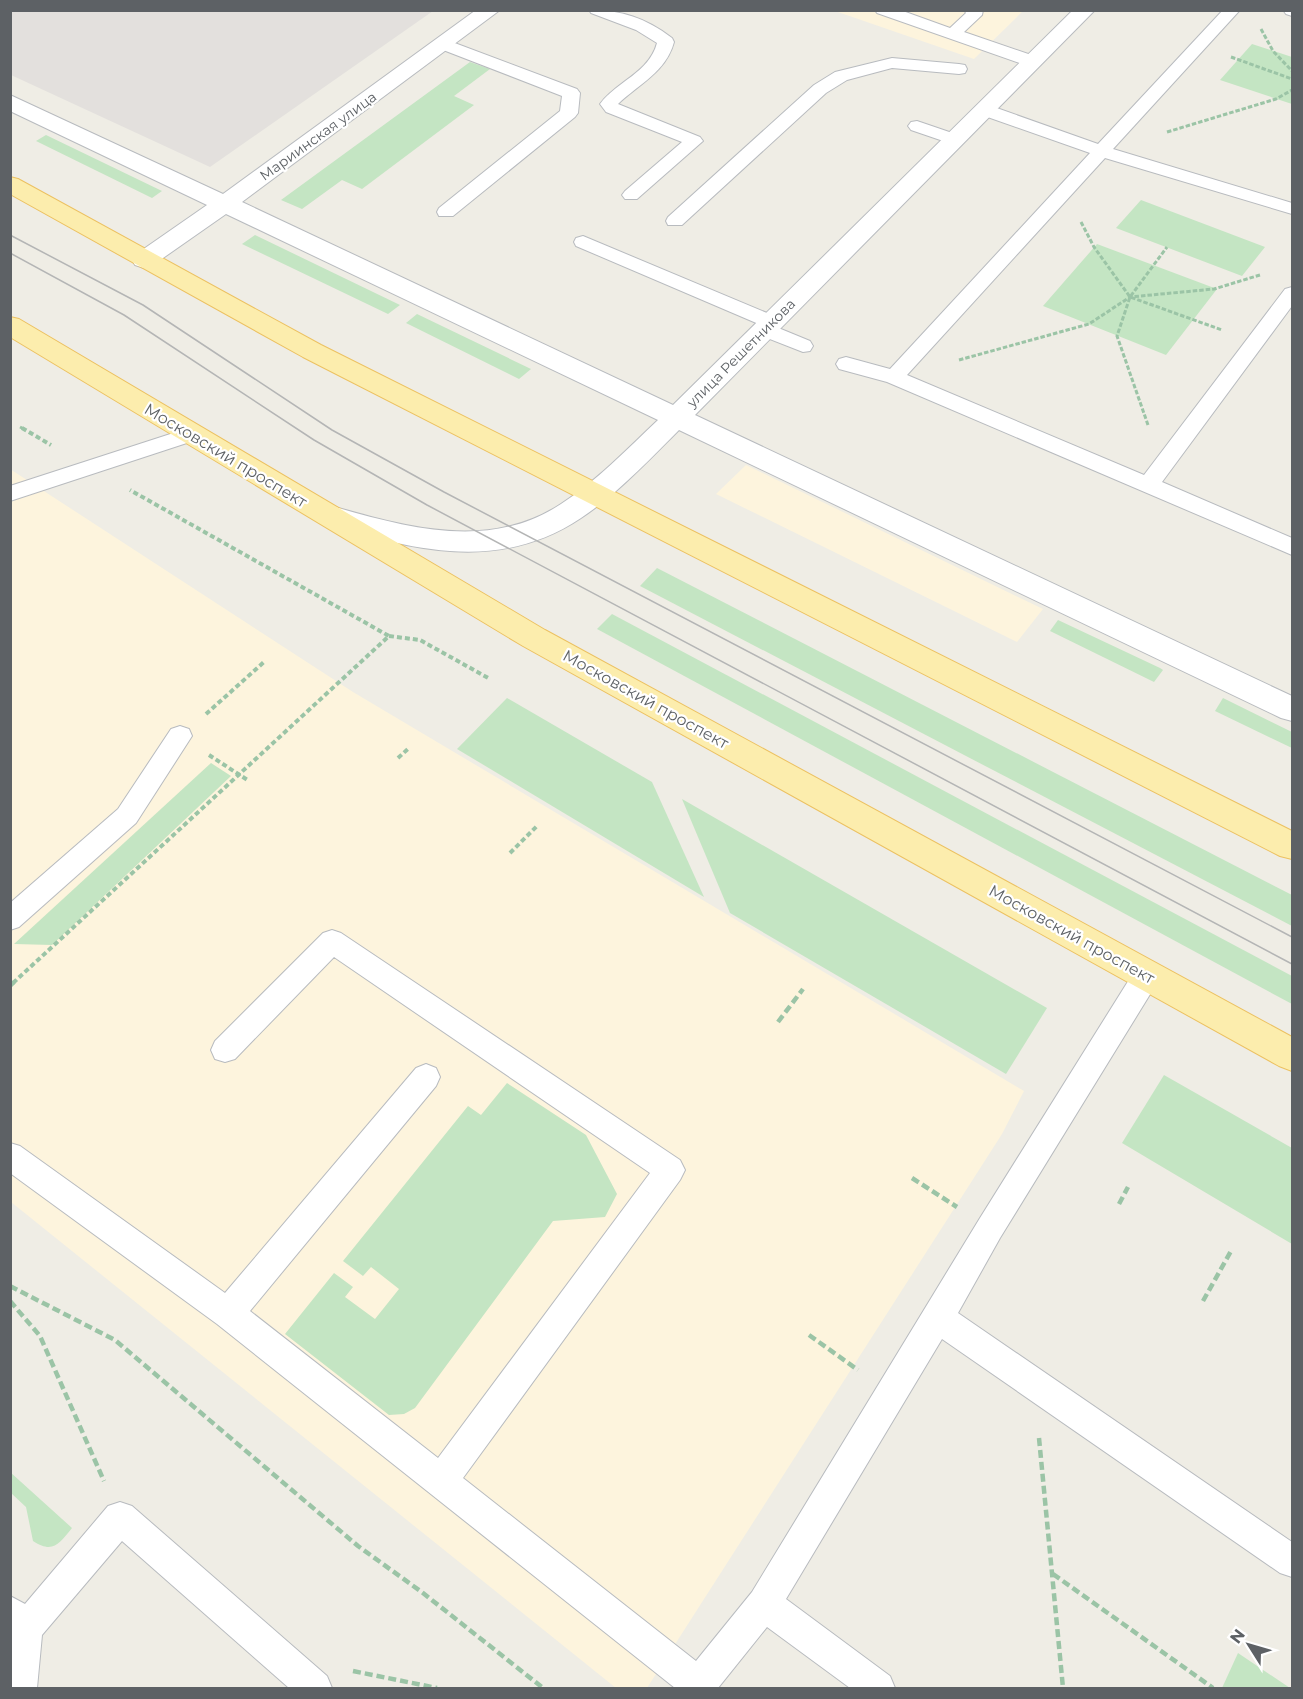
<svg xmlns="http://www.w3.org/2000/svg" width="1303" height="1699" viewBox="0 0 1303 1699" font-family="Montserrat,sans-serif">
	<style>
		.commercial { fill: #fdf4dd }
		.industrial { fill: #e3e0dd }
		.green { fill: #c4e5c3 }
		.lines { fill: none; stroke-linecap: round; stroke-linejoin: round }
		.service-casing { stroke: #b8bbbf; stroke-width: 2 }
		.minor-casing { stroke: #b8bbbf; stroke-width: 2 }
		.primary-casing { stroke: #ecc161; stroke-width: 2 }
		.path-far2 { stroke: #9bc4a6; stroke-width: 3; stroke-dasharray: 4.5 2; stroke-linecap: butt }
		.path-far1 { stroke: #9bc4a6; stroke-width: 4; stroke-dasharray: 5 3; stroke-linecap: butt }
		.path { stroke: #9bc4a6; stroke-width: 4.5; stroke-dasharray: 8 4; stroke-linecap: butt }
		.service { fill: #fff; fill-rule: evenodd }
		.minor { fill: #fff; fill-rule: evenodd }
		.primary { fill: #fcedad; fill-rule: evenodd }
		.tram { stroke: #b4b5b5; stroke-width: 1.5 }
		.labels { text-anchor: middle; stroke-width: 4.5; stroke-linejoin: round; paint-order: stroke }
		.far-street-label { font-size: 14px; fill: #5d6165; stroke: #fff }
		.street-label { font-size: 16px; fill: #5d6165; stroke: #fff }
	</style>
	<rect width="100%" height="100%" fill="#efede5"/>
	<!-- commercial -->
	<g class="commercial">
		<path d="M 835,11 L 1023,11 L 974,59 Z"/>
		<path d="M 746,465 L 1043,609 L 1017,642 L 716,494 Z"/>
		<path d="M 10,469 L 353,692 L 1024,1091 L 1002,1134 L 647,1688 L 616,1688 L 11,1202 Z"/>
	</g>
	<!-- industrial -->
	<path class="industrial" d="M 11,10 L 433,10 L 433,11 L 210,167 L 11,75 Z"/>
	<!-- green -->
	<g class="green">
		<path d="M 1252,44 L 1292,57 L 1292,104 L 1220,80 Z"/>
		<path d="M 470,62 L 490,69 L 454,96 L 474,105 L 362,189 L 342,180 L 302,209 L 281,200 Z"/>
		<path d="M 46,135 L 162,191 L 152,198 L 36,141 Z"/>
		<path d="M 1141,200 L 1265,247 L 1242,276 L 1116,228 Z"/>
		<path d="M 255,235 L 400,305 L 388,314 L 242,244 Z"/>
		<path d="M 1097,244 L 1217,289 L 1166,355 L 1043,306 Z"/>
		<path d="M 417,314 L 531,369 L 519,379 L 406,323 Z"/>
		<path d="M 657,568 L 1292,895 L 1292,926 L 640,586 Z"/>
		<path d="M 612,614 L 1292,976 L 1292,1004 L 597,629 Z"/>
		<path d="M 1058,620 L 1160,668 L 1163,670 L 1154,682 L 1050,631 Z"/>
		<path d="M 507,698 L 652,782 L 704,897 L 457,749 Z"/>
		<path d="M 1223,698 L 1292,732 L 1292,748 L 1215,711 Z"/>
		<path d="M 211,763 L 231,776 L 52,945 L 14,944 Z"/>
		<path d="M 682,799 L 1047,1008 L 1006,1074 L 730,913 Z"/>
		<path d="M 1164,1075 L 1292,1148 L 1292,1244 L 1122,1143 Z"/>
		<path d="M 507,1083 L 586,1135 L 617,1194 L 605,1217 L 553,1221 L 415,1408 L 404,1414 L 389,1415 L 285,1334 L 334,1273 L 353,1287 L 345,1297 L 375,1319 L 399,1289 L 371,1267 L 363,1276 L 343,1261 L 468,1106 L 481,1115 Z"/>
		<path d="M 10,1472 L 72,1528 C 59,1544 53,1554 33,1541 L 26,1507 L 11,1493 Z"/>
		<path d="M 1238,1653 L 1290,1688 L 1222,1688 Z"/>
	</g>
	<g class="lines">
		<defs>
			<g id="service">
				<path d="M 589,10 C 621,10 646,18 672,38 L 674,42 C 666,72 639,84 618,104 L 700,137 L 703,141 L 637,199 L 625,199 L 622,195 L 625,191 L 682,142 L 606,112 L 600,104 C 617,81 649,73 657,43 L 636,30 L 591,13 Z"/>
				<path d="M 875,10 L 900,10 L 950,28 L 966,13 L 964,10 L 983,10 L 982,15 L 964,32 L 1040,58 L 1042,62 L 1034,67 L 1028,66 L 877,13 Z"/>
				<path d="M 1223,10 L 1240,10 L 1113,149 L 1292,203 L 1292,214 L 1105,158 L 907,375 L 1144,475 L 1285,289 L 1292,287 L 1292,306 L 1162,482 L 1292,538 L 1292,555 L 887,382 L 839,369 L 836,364 L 839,359 L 846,357 L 890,369 L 1090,153 L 979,114 L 976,110 L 979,106 L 991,106 L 1098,144 Z"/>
				<path d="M 1283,10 L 1292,10 L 1292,16 L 1286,14 Z"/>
				<path d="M 444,39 L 577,89 L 580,93 L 578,113 L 575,117 L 453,216 L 439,216 L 437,212 L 439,208 L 560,111 L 562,96 L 438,48 L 436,44 Z"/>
				<path d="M 892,58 L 959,64 L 965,65 L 967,69 L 965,73 L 959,74 L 892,68 L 847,80 L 826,93 L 682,225 L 668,225 L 666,221 L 668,217 L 814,85 L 835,72 Z"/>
				<path d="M 917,121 L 961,136 L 964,140 L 961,144 L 955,145 L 911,130 L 908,126 L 911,122 Z"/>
				<path d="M 583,236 L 779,318 L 782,322 L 776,327 L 810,341 L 813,346 L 810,351 L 803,352 L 757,334 L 754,330 L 761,325 L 576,246 L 574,242 L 576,238 Z"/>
				<path d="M 192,427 L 199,429 L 202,434 L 199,439 L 10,501 L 10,486 Z"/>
				<path d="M 180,726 L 189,729 L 192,736 L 136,823 L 19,927 L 10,930 L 10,903 L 118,809 L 171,729 Z"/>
				<path d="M 332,930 L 341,933 L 680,1160 L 685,1170 L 680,1180 L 463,1478 L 696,1661 L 752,1592 L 980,1218 L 1137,967 L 1147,963 L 1157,967 L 1160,975 L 1157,983 L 1000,1238 L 958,1313 L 1292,1542 L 1292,1577 L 1280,1573 L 942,1339 L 786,1599 L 890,1676 L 895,1688 L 850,1688 L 767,1627 L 718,1688 L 675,1688 L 217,1324 L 10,1173 L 10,1143 L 20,1146 L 225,1293 L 416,1068 L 426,1064 L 436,1068 L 440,1077 L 436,1086 L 250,1311 L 438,1458 L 650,1173 L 334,957 L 235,1059 L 225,1062 L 215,1059 L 211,1050 L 215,1041 L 323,933 Z"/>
				<path d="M 120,1502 L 132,1506 L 327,1676 L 332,1688 L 289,1688 L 122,1541 L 42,1635 L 37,1688 L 10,1688 L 10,1596 L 25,1604 L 108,1506 Z"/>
			</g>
			<path id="minor" d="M 476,10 L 500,10 L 242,202 L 673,405 L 1073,10 L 1095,10 L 695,415 L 1292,696 L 1292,721 L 1281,718 L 679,430 C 648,461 617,494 581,518 C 496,575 408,548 318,522 L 314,515 L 318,508 L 328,505 C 405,527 489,552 561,504 C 597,481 627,449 658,420 L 226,214 L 153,265 L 144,268 L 135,265 L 132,260 L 135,255 L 207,205 L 10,111 L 10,95 L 223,194 Z"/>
			<g id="primary">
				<path d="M 10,177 L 18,179 L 321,345 L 1292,831 L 1292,859 L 1280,856 L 303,357 L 10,194 Z"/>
				<path d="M 10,317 L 19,319 L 545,630 L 1292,1037 L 1292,1071 L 1279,1066 L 523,646 L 10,337 Z"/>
			</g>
		</defs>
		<!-- service casing -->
		<use href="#service" class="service-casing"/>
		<!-- minor casing -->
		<use href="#minor" class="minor-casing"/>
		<!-- primary casing -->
		<use href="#primary" class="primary-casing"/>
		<!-- path-far2 -->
		<g class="path-far2">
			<path d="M 1261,29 L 1273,51 L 1292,71"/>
			<path d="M 1231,57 L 1292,79"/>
			<path d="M 1167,132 L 1276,99 L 1292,90"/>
			<path d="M 1081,222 L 1094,247 L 1130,297 L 1222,330"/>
			<path d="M 959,360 L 1089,324 L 1130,297 L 1214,289 L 1260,275"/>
			<path d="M 1148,425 L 1117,336 L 1130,297 L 1167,247"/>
			<path d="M 20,427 L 24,429"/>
		</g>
		<!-- path-far1 -->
		<g class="path-far1">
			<path d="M 22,428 L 51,445"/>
			<path d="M 389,636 L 420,640 L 490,679"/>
			<path d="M 206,714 L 264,662"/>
			<path d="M 209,755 L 249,781"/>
			<path d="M 398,758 L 409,748"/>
			<path d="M 510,853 L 537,826"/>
			<path d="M 13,983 L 389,636 L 130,490"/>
		</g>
		<!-- path -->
		<g class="path">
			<path d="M 10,986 L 14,982"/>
			<path d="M 778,1022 L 803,989"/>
			<path d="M 912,1178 L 957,1207"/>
			<path d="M 1119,1204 L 1128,1187"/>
			<path d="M 10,1286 L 115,1340 L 358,1546 L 423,1593 L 543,1688"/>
			<path d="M 10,1301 L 40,1336 L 104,1481"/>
			<path d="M 1203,1301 L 1231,1251"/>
			<path d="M 809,1335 L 858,1370"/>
			<path d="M 1039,1438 L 1063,1688"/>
			<path d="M 1053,1574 L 1213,1688"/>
			<path d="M 353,1671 L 437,1688"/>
		</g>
		<!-- service -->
		<use href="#service" class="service"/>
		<!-- minor -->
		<use href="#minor" class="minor"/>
		<!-- primary -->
		<use href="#primary" class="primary"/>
		<!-- tram -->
		<g class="tram">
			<path d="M 10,235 L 143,305 L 332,430 L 444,492 L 1292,937"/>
			<path d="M 10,253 L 124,315 L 314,440 L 427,505 L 1292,964"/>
		</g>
	</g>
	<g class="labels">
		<!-- far-street labels -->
		<g class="far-street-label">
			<text transform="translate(318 136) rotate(-36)" y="5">Мариинская улица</text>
			<text transform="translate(741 353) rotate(-45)" y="5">улица Решетникова</text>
		</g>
		<!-- street labels -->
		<g class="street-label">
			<text transform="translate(226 455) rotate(31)" y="6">Московский проспект</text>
			<text transform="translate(646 699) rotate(29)" y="6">Московский проспект</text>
			<text transform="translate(1072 934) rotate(29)" y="6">Московский проспект</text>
		</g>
	</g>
	<!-- border -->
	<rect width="1303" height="1699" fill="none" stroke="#5d6165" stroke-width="24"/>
	<!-- north arrow -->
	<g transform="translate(1249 1645) rotate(307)" stroke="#ffffff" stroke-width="4.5" paint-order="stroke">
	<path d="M0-4.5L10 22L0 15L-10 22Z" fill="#5d6165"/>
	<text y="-9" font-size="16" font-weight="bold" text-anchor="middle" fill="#5d6165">N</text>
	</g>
</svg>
